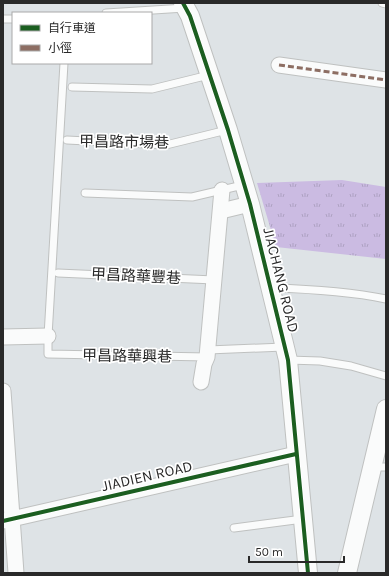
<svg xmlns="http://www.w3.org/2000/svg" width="389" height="576" viewBox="0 0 389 576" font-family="Karla,'Noto Sans TC',sans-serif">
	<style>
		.grass { fill: url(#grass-tufts) }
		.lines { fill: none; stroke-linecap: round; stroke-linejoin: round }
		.service-casing { stroke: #bfc1c0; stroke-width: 9 }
		.minor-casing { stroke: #bfc1c0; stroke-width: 17 }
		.tertiary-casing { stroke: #bfc1c0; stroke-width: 20 }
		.service { stroke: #fafbfb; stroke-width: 7 }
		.minor { stroke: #fafbfb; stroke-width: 15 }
		.tertiary { stroke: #fafbfb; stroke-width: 18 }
		.quiet { stroke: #8d6e63; stroke-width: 3; stroke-dasharray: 6 3; stroke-linecap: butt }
		.cycleway-casing { stroke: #fff; stroke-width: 6 }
		.cycleway { stroke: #1b5e20; stroke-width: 4 }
		.labels { text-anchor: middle; stroke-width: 3.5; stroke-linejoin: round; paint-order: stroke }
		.street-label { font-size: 15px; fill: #292929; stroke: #fff }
	</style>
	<defs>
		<pattern id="grass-tufts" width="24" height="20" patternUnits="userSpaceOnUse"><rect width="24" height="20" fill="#cbbbe2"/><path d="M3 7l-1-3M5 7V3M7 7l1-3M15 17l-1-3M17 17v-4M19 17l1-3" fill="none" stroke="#aea1c2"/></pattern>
	</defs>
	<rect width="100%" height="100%" fill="#dee3e6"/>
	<!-- grass -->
	<path class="grass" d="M 342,180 L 386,187 L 386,259 L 276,247 L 257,183 Z"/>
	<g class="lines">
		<defs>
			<g id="service">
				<path d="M 382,3 L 386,4"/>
				<path d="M 106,13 L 185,8"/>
				<path d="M 3,19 L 13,19"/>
				<path d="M 64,63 L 48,336 L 48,354 L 207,357"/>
				<path d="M 72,87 L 152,89 L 209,75"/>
				<path d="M 67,140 L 166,145 L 227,130"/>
				<path d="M 85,193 L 192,197 L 243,185"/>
				<path d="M 58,273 L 214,280"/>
				<path d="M 272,288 C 310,289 348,291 386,299"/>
				<path d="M 208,350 L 284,347"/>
				<path d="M 288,360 L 320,361 L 351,366 L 386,376"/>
				<path d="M 373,467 L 386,467"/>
				<path d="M 234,528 L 303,519"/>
			</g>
			<g id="minor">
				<path d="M 279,65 L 386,80"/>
				<path d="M 221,211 L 250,204"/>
				<path d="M 3,337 L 48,336"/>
				<path d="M 201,382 L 204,364 L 207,357 L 222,190"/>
				<path d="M 3,391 L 16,573"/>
				<path d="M 3,521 L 296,454"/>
			</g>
			<g id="tertiary">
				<path d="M 183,3 L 190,16 L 228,130 L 250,204 L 288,360 L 308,573"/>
				<path d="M 347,573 L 386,409"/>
			</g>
		</defs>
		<!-- service casing -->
		<use href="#service" class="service-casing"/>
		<!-- minor casing -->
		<use href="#minor" class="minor-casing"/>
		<!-- tertiary casing -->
		<use href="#tertiary" class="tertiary-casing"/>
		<!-- service -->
		<use href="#service" class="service"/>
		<!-- minor -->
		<use href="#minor" class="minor"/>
		<!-- tertiary -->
		<use href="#tertiary" class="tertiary"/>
		<!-- quiet -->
		<path class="quiet" d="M 279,65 L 386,80"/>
		<defs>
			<g id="cycleway">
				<path d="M 183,3 L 190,16 L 228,130 L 250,204 L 288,360 L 308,573"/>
				<path d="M 3,521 L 296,454"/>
			</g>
		</defs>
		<!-- cycleway casing -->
		<use href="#cycleway" class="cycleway-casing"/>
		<!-- cycleway -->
		<use href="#cycleway" class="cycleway"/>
	</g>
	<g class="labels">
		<!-- street labels -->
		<g class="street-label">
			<text transform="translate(124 142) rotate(1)" y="5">甲昌路市場巷</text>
			<text transform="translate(136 276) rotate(3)" y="5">甲昌路華豐巷</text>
			<text transform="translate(281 280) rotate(76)" y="5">JIACHANG ROAD</text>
			<text transform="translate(127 356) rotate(1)" y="5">甲昌路華興巷</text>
			<text transform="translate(147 476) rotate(-13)" y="5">JIADIEN ROAD</text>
		</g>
	</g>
	<!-- border -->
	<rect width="389" height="576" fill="none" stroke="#292929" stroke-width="8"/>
	<!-- legend -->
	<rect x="12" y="12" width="140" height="52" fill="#ffffff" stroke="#a9a9a9"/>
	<rect x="20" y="25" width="20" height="6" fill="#1b5e20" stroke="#a9a9a9"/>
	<text x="48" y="32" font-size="12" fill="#292929">自行車道</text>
	<rect x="20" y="45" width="20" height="6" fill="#8d6e63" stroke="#a9a9a9"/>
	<text x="48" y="52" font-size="12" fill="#292929">小徑</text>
	<!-- scale -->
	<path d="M249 556v6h95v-6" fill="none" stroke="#292929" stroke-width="2"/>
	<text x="255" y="556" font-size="12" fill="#292929" stroke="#ffffff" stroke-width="3" paint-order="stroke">50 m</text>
</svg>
